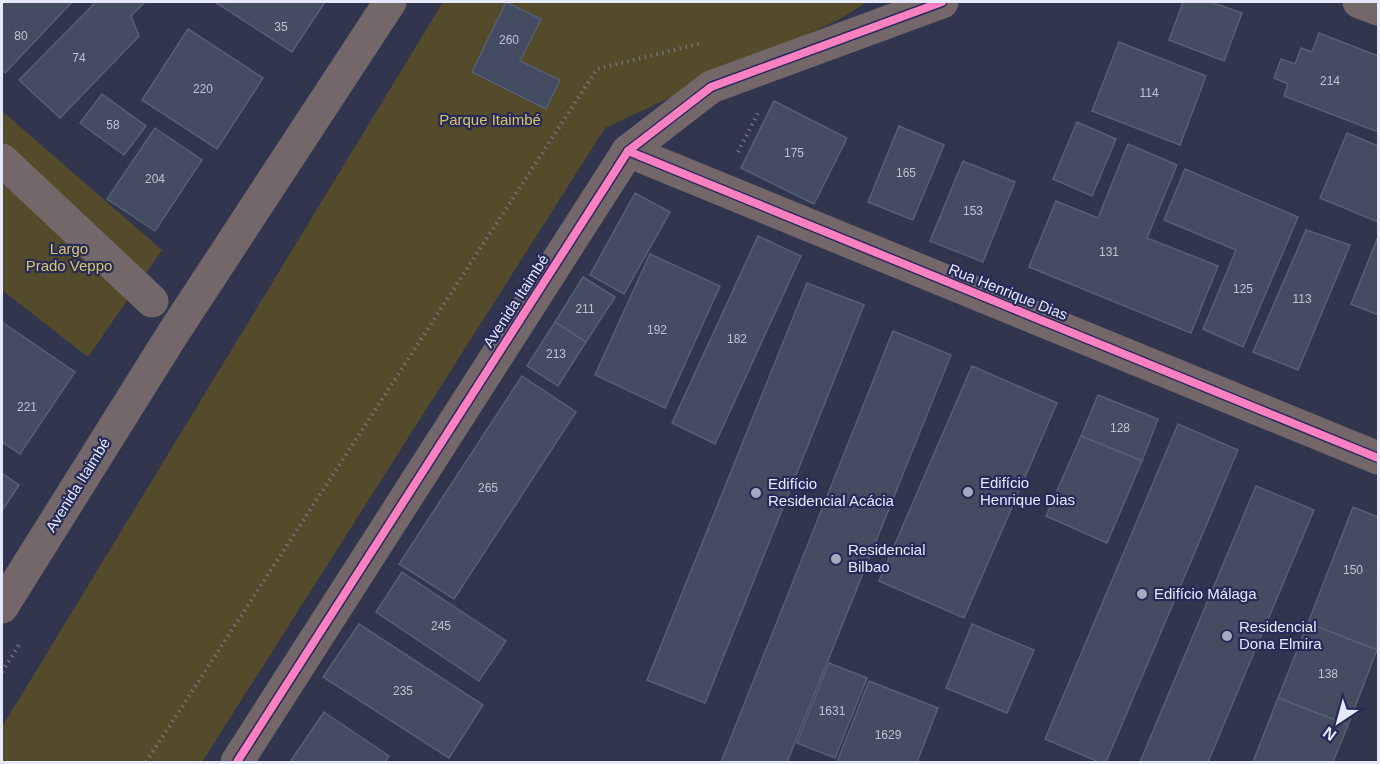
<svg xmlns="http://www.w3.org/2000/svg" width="1380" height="764" viewBox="0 0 1380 764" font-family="Helvetica,sans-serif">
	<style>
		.green { fill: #544b2b }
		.building { fill: #444c61; stroke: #575f73; stroke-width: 1.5 }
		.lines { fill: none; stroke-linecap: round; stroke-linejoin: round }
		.path { stroke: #777075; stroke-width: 4; stroke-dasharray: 1.5 4.5; stroke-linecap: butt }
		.minor { stroke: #746769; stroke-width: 33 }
		.cycleway-casing { stroke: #262b5a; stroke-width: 11 }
		.cycleway { stroke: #ff80c0; stroke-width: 8 }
		.poi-dot { fill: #a6aabe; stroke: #262b5a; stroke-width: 2 }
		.labels { text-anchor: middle; stroke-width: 4.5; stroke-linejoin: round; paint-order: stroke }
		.number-label { font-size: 12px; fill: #bdc2d4 }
		.park-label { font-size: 15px; fill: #dac363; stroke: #262b5a }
		.street-label { font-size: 15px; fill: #e5e9fb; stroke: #262b5a }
		.poi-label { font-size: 15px; fill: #e5e9fb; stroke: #262b5a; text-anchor: start }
	</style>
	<rect width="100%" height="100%" fill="#32354e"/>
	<!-- green -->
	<g class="green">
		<path d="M 443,2 L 867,2 L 840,19 L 605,128 L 202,762 L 2,762 L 2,727 Z"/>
		<path d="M 2,111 L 162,250 L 88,357 L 2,290 Z"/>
	</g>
	<!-- building -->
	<g class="building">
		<path d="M 2,2 L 72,2 L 5,73 L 2,70 Z"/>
		<path d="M 96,2 L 145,2 L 131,16 L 139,36 L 60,118 L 19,80 Z"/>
		<path d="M 215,2 L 325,2 L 292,52 Z"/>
		<path d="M 506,2 L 541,19 L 520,61 L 560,80 L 546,109 L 472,72 Z"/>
		<path d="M 1183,2 L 1211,2 L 1242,13 L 1224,61 L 1169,40 Z"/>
		<path d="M 188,29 L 263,78 L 217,149 L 142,100 Z"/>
		<path d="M 1319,33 L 1378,56 L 1378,132 L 1284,96 L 1288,84 L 1274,78 L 1281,59 L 1295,64 L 1301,48 L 1312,52 Z"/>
		<path d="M 1119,42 L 1206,76 L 1180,145 L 1092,111 Z"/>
		<path d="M 102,94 L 146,126 L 124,155 L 80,123 Z"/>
		<path d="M 774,101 L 847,138 L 814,204 L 741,168 Z"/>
		<path d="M 1077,122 L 1116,139 L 1092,196 L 1053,179 Z"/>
		<path d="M 899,126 L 944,145 L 913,220 L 868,202 Z"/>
		<path d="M 155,128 L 202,160 L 155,231 L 107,199 Z"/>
		<path d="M 1347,133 L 1378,146 L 1378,222 L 1320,198 Z"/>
		<path d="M 1128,144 L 1177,165 L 1147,238 L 1218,266 L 1191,333 L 1029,267 L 1056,201 L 1098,218 Z"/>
		<path d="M 963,161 L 1015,182 L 983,262 L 930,241 Z"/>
		<path d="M 1185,169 L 1298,217 L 1243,347 L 1203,329 L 1236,250 L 1164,220 Z"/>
		<path d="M 635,193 L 670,212 L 624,294 L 590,275 Z"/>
		<path d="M 1306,230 L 1350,245 L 1298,370 L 1253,352 Z"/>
		<path d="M 758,236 L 801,256 L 715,444 L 672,423 Z"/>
		<path d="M 1378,237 L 1378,315 L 1351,304 Z"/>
		<path d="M 650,254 L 720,286 L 665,408 L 595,375 Z"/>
		<path d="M 583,277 L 615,297 L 586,342 L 555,322 Z"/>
		<path d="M 807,283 L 864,305 L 705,703 L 647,680 Z"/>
		<path d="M 2,322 L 75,372 L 20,454 L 2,442 Z"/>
		<path d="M 555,322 L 586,342 L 558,386 L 527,366 Z"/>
		<path d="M 893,331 L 951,355 L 787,762 L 721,762 Z"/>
		<path d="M 972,366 L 1057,403 L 964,618 L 879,581 Z"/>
		<path d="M 522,376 L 576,412 L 454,599 L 399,564 Z"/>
		<path d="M 1098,395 L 1158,419 L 1142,461 L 1081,436 Z"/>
		<path d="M 1178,424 L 1238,450 L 1106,762 L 1099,762 L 1045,739 Z"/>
		<path d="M 1081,436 L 1142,461 L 1107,543 L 1046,516 Z"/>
		<path d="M 2,473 L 19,485 L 2,511 Z"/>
		<path d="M 1256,486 L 1314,510 L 1208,762 L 1140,762 Z"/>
		<path d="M 1353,507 L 1378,517 L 1377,650 L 1308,623 Z"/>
		<path d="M 402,572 L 506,641 L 479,681 L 376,612 Z"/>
		<path d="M 1308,623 L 1377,650 L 1348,725 L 1278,698 Z"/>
		<path d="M 359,624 L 483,705 L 449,758 L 323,677 Z"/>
		<path d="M 972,624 L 1034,650 L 1007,713 L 946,688 Z"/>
		<path d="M 829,663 L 867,678 L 835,758 L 797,743 Z"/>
		<path d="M 869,681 L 938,708 L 917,762 L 837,762 Z"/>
		<path d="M 1278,698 L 1348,725 L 1333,762 L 1253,762 Z"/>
		<path d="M 324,712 L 389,756 L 385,762 L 290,762 Z"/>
	</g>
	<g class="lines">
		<!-- path -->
		<g class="path">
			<path d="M 738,152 L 758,113"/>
			<path d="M 2,672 L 19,645"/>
			<path d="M 146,762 L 597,69 L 702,43"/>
		</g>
		<!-- minor -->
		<g class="minor">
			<path d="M 1359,2 L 1378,9"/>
			<path d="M 628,151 L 1378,458"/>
			<path d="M 2,160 L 152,301"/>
			<path d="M 2,607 L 172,335 L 390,2"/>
			<path d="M 237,762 L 628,151 L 711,87 L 942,2"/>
		</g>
		<defs>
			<g id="cycleway">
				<path d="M 628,151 L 1378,458"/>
				<path d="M 237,762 L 628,151 L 711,87 L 942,2"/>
			</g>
		</defs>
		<!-- cycleway casing -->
		<use href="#cycleway" class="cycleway-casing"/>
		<!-- cycleway -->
		<use href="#cycleway" class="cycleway"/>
	</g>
	<!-- markers -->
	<g class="poi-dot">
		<circle cx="968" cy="492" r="6"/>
		<circle cx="756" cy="493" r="6"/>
		<circle cx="836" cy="559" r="6"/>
		<circle cx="1142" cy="594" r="6"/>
		<circle cx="1227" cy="636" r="6"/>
	</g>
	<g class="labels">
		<!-- number labels -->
		<g class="number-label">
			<text x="281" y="31">35</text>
			<text x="21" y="40">80</text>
			<text x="509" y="44">260</text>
			<text x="79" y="62">74</text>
			<text x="1330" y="85">214</text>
			<text x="203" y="93">220</text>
			<text x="1149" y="97">114</text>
			<text x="113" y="129">58</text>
			<text x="794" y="157">175</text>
			<text x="906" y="177">165</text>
			<text x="155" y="183">204</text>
			<text x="973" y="215">153</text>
			<text x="1109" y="256">131</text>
			<text x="1243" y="293">125</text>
			<text x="1302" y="303">113</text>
			<text x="585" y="313">211</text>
			<text x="657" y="334">192</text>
			<text x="737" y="343">182</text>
			<text x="556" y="358">213</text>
			<text x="27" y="411">221</text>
			<text x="1120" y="432">128</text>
			<text x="488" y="492">265</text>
			<text x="1353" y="574">150</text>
			<text x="441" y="630">245</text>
			<text x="1328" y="678">138</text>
			<text x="403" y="695">235</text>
			<text x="832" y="715">1631</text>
			<text x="888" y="739">1629</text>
		</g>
		<!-- park labels -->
		<g class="park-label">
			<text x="490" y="125">Parque Itaimbé</text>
			<text x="69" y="254">Largo<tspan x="69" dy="17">Prado Veppo</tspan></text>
		</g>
		<!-- street labels -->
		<g class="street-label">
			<text transform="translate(1008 292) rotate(22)" y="5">Rua Henrique Dias</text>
			<text transform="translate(516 301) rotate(-57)" y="5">Avenida Itaimbé</text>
			<text transform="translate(78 485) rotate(-58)" y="5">Avenida Itaimbé</text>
		</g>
		<!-- poi labels -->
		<g class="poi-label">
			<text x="980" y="488">Edifício<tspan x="980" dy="17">Henrique Dias</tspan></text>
			<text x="768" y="489">Edifício<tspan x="768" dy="17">Residencial Acácia</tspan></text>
			<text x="848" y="555">Residencial<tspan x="848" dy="17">Bilbao</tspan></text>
			<text x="1154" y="599">Edifício Málaga</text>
			<text x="1239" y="632">Residencial<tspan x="1239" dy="17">Dona Elmira</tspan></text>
		</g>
	</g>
	<!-- border -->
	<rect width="1380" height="764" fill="none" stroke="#e5e9fb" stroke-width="6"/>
	<!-- north arrow -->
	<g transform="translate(1338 722) rotate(216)" stroke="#262b5a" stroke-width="4.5" paint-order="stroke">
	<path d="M0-4.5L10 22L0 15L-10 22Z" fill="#e5e9fb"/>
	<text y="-9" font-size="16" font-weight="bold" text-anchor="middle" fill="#e5e9fb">N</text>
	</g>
</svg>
